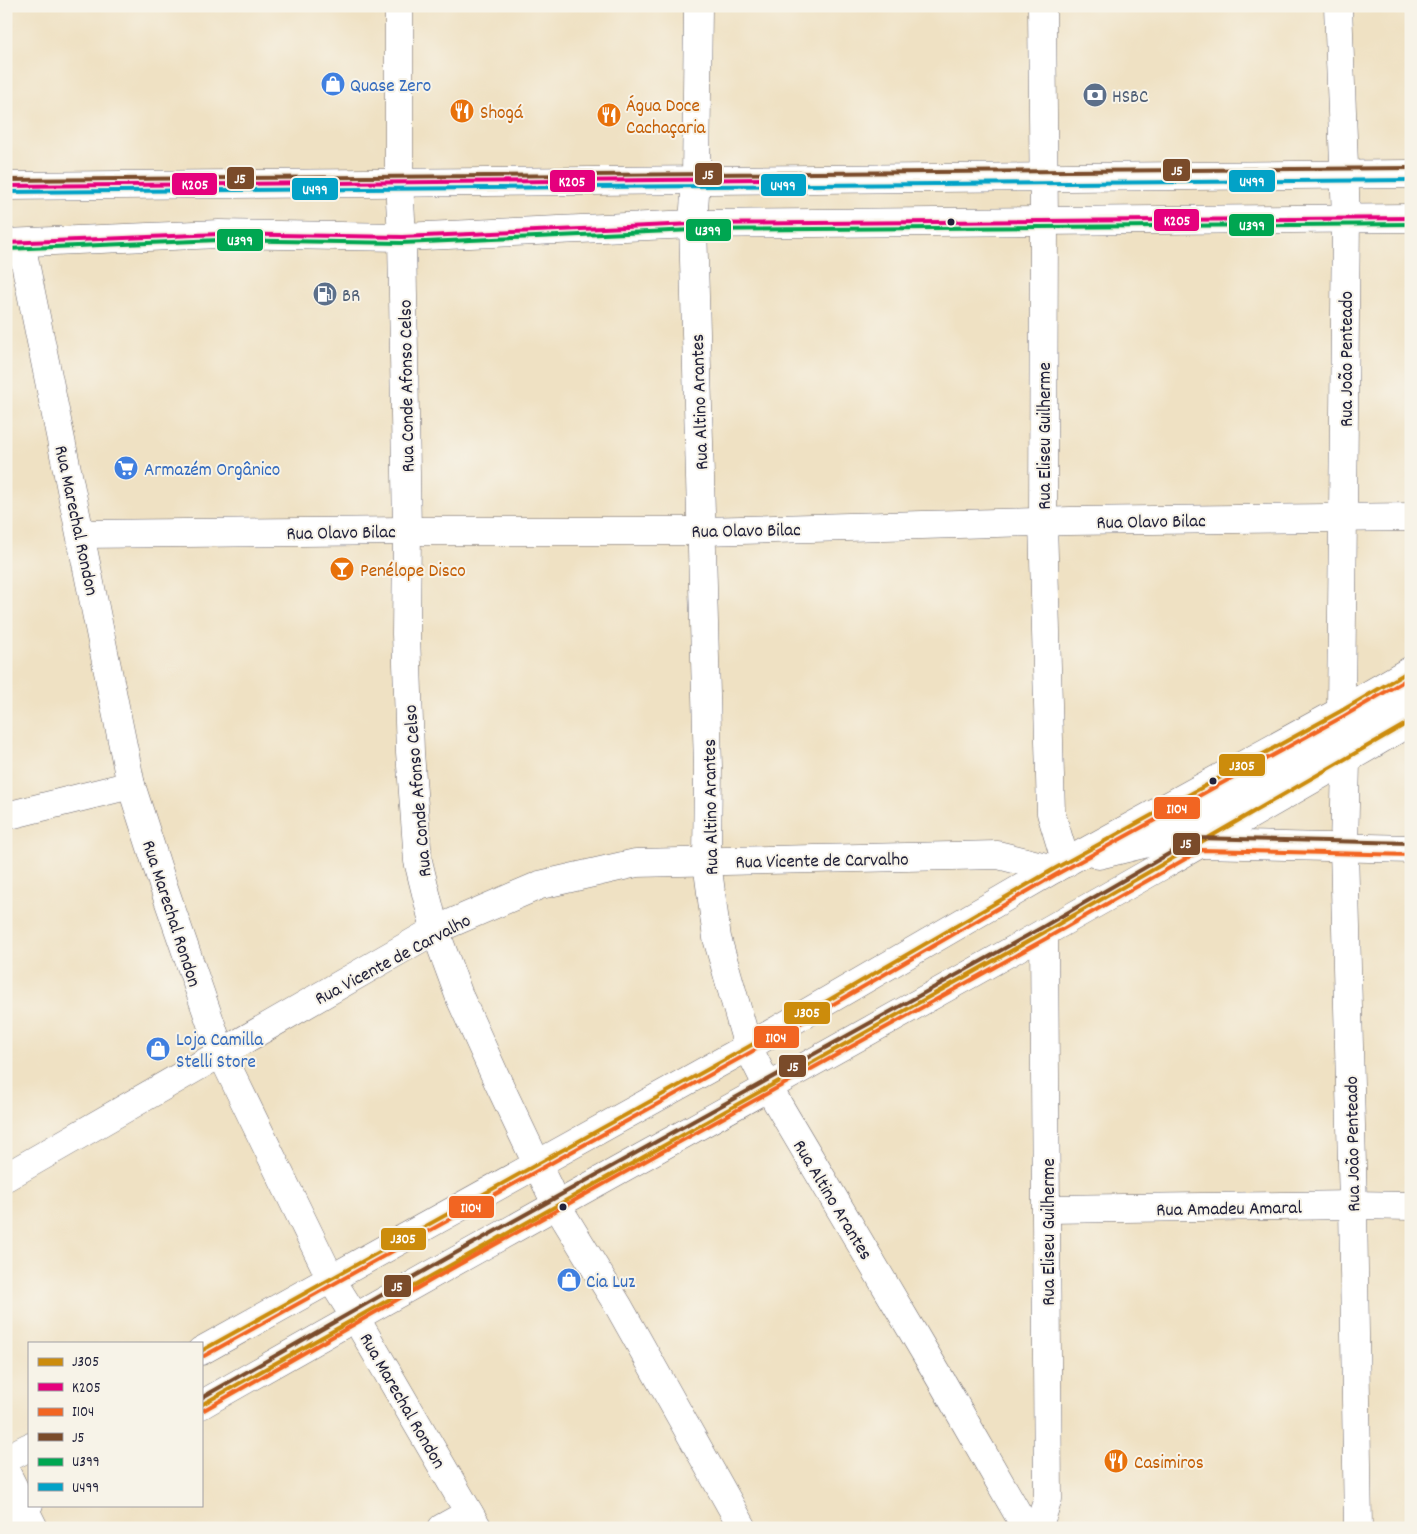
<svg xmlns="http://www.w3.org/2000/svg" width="1417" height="1534" viewBox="0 0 1417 1534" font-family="Dekko,sans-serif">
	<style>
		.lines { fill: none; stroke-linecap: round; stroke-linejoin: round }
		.minor-casing { stroke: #6a656b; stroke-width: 29 }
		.major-casing { stroke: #6a656b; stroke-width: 29 }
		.minor { stroke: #fff; stroke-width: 28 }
		.major { stroke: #fff; stroke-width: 28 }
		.bus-1-casing { stroke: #f7f3e8; stroke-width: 8 }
		.bus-2-casing { stroke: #f7f3e8; stroke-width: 8 }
		.bus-3-casing { stroke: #f7f3e8; stroke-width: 8 }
		.bus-4-casing { stroke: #f7f3e8; stroke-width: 8 }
		.bus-5-casing { stroke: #f7f3e8; stroke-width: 8 }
		.bus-6-casing { stroke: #f7f3e8; stroke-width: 8 }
		.bus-1 { stroke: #cc8c0c; stroke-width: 4 }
		.bus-2 { stroke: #e5007d; stroke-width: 4 }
		.bus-3 { stroke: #f26522; stroke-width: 4 }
		.bus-4 { stroke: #7a4b2a; stroke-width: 4 }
		.bus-5 { stroke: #00a651; stroke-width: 4 }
		.bus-6 { stroke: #02a2c7; stroke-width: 4 }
		.bus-dot { fill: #22223b; stroke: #f7f3e8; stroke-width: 2 }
		.labels { text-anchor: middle; stroke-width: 4; stroke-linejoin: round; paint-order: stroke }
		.shop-label { font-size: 19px; fill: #366cbe; stroke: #f7f3e8; text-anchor: start }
		.service-label { font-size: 19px; fill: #4e5e75; stroke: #f7f3e8; text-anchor: start }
		.food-label { font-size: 19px; fill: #c56008; stroke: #f7f3e8; text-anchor: start }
		.street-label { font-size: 19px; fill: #22223b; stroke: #f7f3e8 }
		.line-badge { stroke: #f7f3e8; stroke-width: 2 }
		.badge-label { font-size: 14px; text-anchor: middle; font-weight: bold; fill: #fff }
	</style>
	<rect width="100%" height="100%" fill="#f7f3e8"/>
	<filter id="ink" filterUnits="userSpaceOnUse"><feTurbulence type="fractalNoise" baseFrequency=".02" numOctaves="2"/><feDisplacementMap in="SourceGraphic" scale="10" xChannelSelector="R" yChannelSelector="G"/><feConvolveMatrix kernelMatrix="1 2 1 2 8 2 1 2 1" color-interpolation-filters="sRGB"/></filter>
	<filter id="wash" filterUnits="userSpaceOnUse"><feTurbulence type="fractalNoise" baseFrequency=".0096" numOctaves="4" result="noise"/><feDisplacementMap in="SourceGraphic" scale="20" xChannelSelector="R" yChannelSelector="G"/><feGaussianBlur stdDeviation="1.12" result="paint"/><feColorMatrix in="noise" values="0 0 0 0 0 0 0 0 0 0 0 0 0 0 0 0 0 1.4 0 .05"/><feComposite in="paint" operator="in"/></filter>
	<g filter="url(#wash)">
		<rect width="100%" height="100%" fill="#efe1c3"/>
	</g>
	<g filter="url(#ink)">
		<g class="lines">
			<defs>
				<g id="minor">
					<path d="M 399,6 L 399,182 L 402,237 L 407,531 L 406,634 L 410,752 L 418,861 L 435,930 L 460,998 L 498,1082 L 556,1204 L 619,1307 L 743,1528"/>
					<path d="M 698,6 L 696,179 L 693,224 L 708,767 L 707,862 L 717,938 L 748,1047 L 768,1087 L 937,1373 L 1026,1528"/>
					<path d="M 1042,6 L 1044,221 L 1043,522 L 1051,813 L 1066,863"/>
					<path d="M 1338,6 L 1346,218 L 1341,711"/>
					<path d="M 21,243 L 131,785 L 163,885 L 221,1053 L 331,1279 L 355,1317 L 478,1528"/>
					<path d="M 81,534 L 407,531 L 702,531 L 1070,521 L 1411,517"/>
					<path d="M 1346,761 L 1344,848 L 1353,1205 L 1358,1528"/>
					<path d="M 6,816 L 131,785"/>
					<path d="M 1199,844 L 1411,849"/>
					<path d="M 6,1177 L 435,930 L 540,885 L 636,863 L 998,855 L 1054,869"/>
					<path d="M 1047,1209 L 1353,1205 L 1411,1206"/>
					<path d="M 6,1472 L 34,1528"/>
					<path d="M 442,1528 L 469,1513"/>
					<path d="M 1038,1528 L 1048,1499 L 1044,933"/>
				</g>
				<g id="major">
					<path d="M 6,186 L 1411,174"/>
					<path d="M 6,243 L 219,234 L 402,237 L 693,224 L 1411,218"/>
					<path d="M 1099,855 L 1152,842 L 1411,695"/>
					<path d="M 201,1351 L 748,1047 L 1054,869 L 1341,711 L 1411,670"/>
					<path d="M 201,1405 C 520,1222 844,1048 1163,865 C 1246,817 1329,771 1411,721"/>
					<path d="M 6,1459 L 29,1447"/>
					<path d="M 6,1517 L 29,1504"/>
				</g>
			</defs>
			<!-- minor casing -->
			<use href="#minor" class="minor-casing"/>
			<!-- major casing -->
			<use href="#major" class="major-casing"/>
			<!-- minor -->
			<use href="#minor" class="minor"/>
			<!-- major -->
			<use href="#major" class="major"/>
			<defs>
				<g id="bus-1">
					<path d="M 201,1351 L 748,1047 L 1054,869 L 1341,711 L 1411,670"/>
					<path d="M 201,1405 L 1043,933 L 1411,721"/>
				</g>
				<g id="bus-2">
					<path d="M 6,186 L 761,179"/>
					<path d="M 6,243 L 219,234 L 402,237 L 693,224 L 1411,218"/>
				</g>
				<g id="bus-3">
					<path d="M 204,1356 L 751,1052 L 1057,874 L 1344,716 L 1411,677"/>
					<path d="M 204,1410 L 451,1269 L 1047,938 L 1201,850 L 1411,855"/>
				</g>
				<g id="bus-4">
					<path d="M 6,180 L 1411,168"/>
					<path d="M 201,1398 L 445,1259 L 1041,928 L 1196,838 L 1411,843"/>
				</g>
				<path id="bus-5" d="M 6,249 L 219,240 L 402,243 L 693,230 L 1411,224"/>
				<path id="bus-6" d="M 6,192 L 1411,180"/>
			</defs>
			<!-- bus-1 casing -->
			<use href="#bus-1" class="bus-1-casing"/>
			<!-- bus-2 casing -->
			<use href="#bus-2" class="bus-2-casing"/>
			<!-- bus-3 casing -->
			<use href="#bus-3" class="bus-3-casing"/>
			<!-- bus-4 casing -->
			<use href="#bus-4" class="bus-4-casing"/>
			<!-- bus-5 casing -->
			<use href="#bus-5" class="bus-5-casing"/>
			<!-- bus-6 casing -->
			<use href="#bus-6" class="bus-6-casing"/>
			<!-- bus-1 -->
			<use href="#bus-1" class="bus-1"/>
			<!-- bus-2 -->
			<use href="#bus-2" class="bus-2"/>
			<!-- bus-3 -->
			<use href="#bus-3" class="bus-3"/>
			<!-- bus-4 -->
			<use href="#bus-4" class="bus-4"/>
			<!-- bus-5 -->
			<use href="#bus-5" class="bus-5"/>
			<!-- bus-6 -->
			<use href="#bus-6" class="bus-6"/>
		</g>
	</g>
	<!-- icons -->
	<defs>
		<symbol id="shop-disc" viewBox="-11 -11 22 22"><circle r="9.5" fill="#3f7fe0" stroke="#f7f3e8"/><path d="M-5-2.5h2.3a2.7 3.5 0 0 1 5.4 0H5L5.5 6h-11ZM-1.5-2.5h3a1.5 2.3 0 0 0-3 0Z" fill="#fff"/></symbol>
		<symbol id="bank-disc" viewBox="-11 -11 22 22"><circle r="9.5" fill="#5c6f8a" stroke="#f7f3e8"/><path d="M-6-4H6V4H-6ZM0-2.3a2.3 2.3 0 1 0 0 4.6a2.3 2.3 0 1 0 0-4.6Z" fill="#fff"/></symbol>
		<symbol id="restaurant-disc" viewBox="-11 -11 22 22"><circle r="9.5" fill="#e8710a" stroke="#f7f3e8"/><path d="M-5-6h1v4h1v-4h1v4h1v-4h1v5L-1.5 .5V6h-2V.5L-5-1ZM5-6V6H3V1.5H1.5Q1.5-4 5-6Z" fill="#fff"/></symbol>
		<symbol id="fuel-disc" viewBox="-11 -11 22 22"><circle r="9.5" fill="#5c6f8a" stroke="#f7f3e8"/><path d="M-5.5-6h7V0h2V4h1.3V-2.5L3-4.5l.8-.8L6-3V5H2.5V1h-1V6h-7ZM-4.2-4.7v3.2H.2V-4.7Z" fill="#fff"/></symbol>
		<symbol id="supermarket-disc" viewBox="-11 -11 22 22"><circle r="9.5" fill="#3f7fe0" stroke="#f7f3e8"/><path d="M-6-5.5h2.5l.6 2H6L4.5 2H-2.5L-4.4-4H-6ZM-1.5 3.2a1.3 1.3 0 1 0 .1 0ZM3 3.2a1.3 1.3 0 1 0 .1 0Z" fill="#fff"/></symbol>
		<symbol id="bar-disc" viewBox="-11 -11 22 22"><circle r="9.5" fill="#e8710a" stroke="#f7f3e8"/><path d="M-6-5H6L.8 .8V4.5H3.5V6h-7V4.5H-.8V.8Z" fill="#fff"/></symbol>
	</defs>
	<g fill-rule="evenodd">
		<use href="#shop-disc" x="319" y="70" width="28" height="28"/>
		<use href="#bank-disc" x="1081" y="81" width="28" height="28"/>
		<use href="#restaurant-disc" x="448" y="97" width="28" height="28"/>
		<use href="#restaurant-disc" x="595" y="101" width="28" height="28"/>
		<use href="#fuel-disc" x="311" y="280" width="28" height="28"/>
		<use href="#supermarket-disc" x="112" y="454" width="28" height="28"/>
		<use href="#bar-disc" x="328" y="555" width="28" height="28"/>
		<use href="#shop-disc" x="144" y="1035" width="28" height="28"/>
		<use href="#shop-disc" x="555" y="1266" width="28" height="28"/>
		<use href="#restaurant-disc" x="1102" y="1447" width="28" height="28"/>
	</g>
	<!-- markers -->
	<g class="bus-dot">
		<circle cx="951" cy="222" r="4.5"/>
		<circle cx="1213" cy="781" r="4.5"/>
		<circle cx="563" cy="1207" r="4.5"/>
	</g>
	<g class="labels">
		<!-- shop labels -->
		<g class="shop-label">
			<text x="350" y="91">Quase Zero</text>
			<text x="144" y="475">Armazém Orgânico</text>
			<text x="176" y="1045">Loja Camilla<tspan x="176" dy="22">Stelli Store</tspan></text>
			<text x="586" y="1287">Cia Luz</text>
		</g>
		<!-- service labels -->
		<g class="service-label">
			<text x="1112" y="102">HSBC</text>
			<text x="342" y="301">BR</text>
		</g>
		<!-- food labels -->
		<g class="food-label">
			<text x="626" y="111">Água Doce<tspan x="626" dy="22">Cachaçaria</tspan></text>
			<text x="480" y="118">Shogá</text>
			<text x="360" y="576">Penélope Disco</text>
			<text x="1134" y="1468">Casimiros</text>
		</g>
		<!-- street labels -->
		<g class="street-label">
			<text transform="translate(1345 359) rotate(-90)" y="7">Rua João Penteado</text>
			<text transform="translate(405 386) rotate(-91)" y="7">Rua Conde Afonso Celso</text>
			<text transform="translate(698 402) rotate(-92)" y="7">Rua Altino Arantes</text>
			<text transform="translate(1043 436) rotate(-90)" y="7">Rua Eliseu Guilherme</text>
			<text transform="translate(78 520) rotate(78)" y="7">Rua Marechal Rondon</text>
			<text transform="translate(1151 520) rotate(-1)" y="7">Rua Olavo Bilac</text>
			<text transform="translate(746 529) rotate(-1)" y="7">Rua Olavo Bilac</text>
			<text transform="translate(341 531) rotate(-1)" y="7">Rua Olavo Bilac</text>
			<text transform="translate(416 791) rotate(-95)" y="7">Rua Conde Afonso Celso</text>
			<text transform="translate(709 807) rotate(-91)" y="7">Rua Altino Arantes</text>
			<text transform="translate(822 859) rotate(-1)" y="7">Rua Vicente de Carvalho</text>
			<text transform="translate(173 913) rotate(72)" y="7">Rua Marechal Rondon</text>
			<text transform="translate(392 958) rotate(-28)" y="7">Rua Vicente de Carvalho</text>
			<text transform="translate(1351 1144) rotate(-91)" y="7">Rua João Penteado</text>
			<text transform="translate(834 1199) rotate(59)" y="7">Rua Altino Arantes</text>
			<text transform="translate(1229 1207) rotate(-1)" y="7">Rua Amadeu Amaral</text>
			<text transform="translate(1047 1232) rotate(-90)" y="7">Rua Eliseu Guilherme</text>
			<text transform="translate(404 1400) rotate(60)" y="7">Rua Marechal Rondon</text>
		</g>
	</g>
	<g class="line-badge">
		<rect x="1162" y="158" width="29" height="24" rx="5" fill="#7a4b2a"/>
		<rect x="694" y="162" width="29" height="24" rx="5" fill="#7a4b2a"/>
		<rect x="226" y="166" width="29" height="24" rx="5" fill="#7a4b2a"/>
		<rect x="549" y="169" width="47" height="24" rx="5" fill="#e5007d"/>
		<rect x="1228" y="169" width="48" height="24" rx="5" fill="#02a2c7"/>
		<rect x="171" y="172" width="47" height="24" rx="5" fill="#e5007d"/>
		<rect x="760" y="173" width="47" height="24" rx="5" fill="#02a2c7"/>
		<rect x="291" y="177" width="48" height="24" rx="5" fill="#02a2c7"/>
		<rect x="1153" y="208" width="47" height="24" rx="5" fill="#e5007d"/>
		<rect x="1228" y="213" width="47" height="24" rx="5" fill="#00a651"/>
		<rect x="685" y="218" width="47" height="24" rx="5" fill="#00a651"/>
		<rect x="216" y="228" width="48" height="24" rx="5" fill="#00a651"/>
		<rect x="1218" y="753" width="48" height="24" rx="5" fill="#cc8c0c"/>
		<rect x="1153" y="796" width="48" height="24" rx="5" fill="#f26522"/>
		<rect x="1172" y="832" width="29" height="24" rx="5" fill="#7a4b2a"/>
		<rect x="783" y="1001" width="48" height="24" rx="5" fill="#cc8c0c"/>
		<rect x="753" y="1025" width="47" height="24" rx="5" fill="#f26522"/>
		<rect x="778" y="1054" width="29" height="24" rx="5" fill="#7a4b2a"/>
		<rect x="448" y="1195" width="47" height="24" rx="5" fill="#f26522"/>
		<rect x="380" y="1227" width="47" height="24" rx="5" fill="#cc8c0c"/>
		<rect x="383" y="1274" width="29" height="24" rx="5" fill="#7a4b2a"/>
	</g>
	<g class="badge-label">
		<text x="1177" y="175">J5</text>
		<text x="708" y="179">J5</text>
		<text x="240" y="183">J5</text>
		<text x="572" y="186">K205</text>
		<text x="1252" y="186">U499</text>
		<text x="195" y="189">K205</text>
		<text x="783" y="190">U499</text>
		<text x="315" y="194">U499</text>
		<text x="1177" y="225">K205</text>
		<text x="1252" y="230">U399</text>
		<text x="708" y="235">U399</text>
		<text x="240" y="245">U399</text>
		<text x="1242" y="770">J305</text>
		<text x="1177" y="813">I104</text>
		<text x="1186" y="848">J5</text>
		<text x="807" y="1017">J305</text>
		<text x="776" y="1042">I104</text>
		<text x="793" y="1071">J5</text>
		<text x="471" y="1212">I104</text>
		<text x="403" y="1243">J305</text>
		<text x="397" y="1291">J5</text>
	</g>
	<!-- margin -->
	<rect width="1417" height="1534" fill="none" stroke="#f7f3e8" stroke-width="25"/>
	<!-- legend -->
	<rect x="28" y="1342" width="175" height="165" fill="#f7f3e8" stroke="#a29fa3"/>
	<rect x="38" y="1358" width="25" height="8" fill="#cc8c0c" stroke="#a29fa3"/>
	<text x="72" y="1366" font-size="15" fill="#22223b">J305</text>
	<rect x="38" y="1383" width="25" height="8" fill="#e5007d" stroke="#a29fa3"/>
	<text x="72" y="1392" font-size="15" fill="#22223b">K205</text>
	<rect x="38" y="1408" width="25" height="8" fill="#f26522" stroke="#a29fa3"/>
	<text x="72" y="1416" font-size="15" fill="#22223b">I104</text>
	<rect x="38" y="1433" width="25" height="8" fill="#7a4b2a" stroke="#a29fa3"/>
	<text x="72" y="1442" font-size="15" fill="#22223b">J5</text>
	<rect x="38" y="1458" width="25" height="8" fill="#00a651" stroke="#a29fa3"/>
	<text x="72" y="1466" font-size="15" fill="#22223b">U399</text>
	<rect x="38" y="1483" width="25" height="8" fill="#02a2c7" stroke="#a29fa3"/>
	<text x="72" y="1492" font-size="15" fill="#22223b">U499</text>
</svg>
